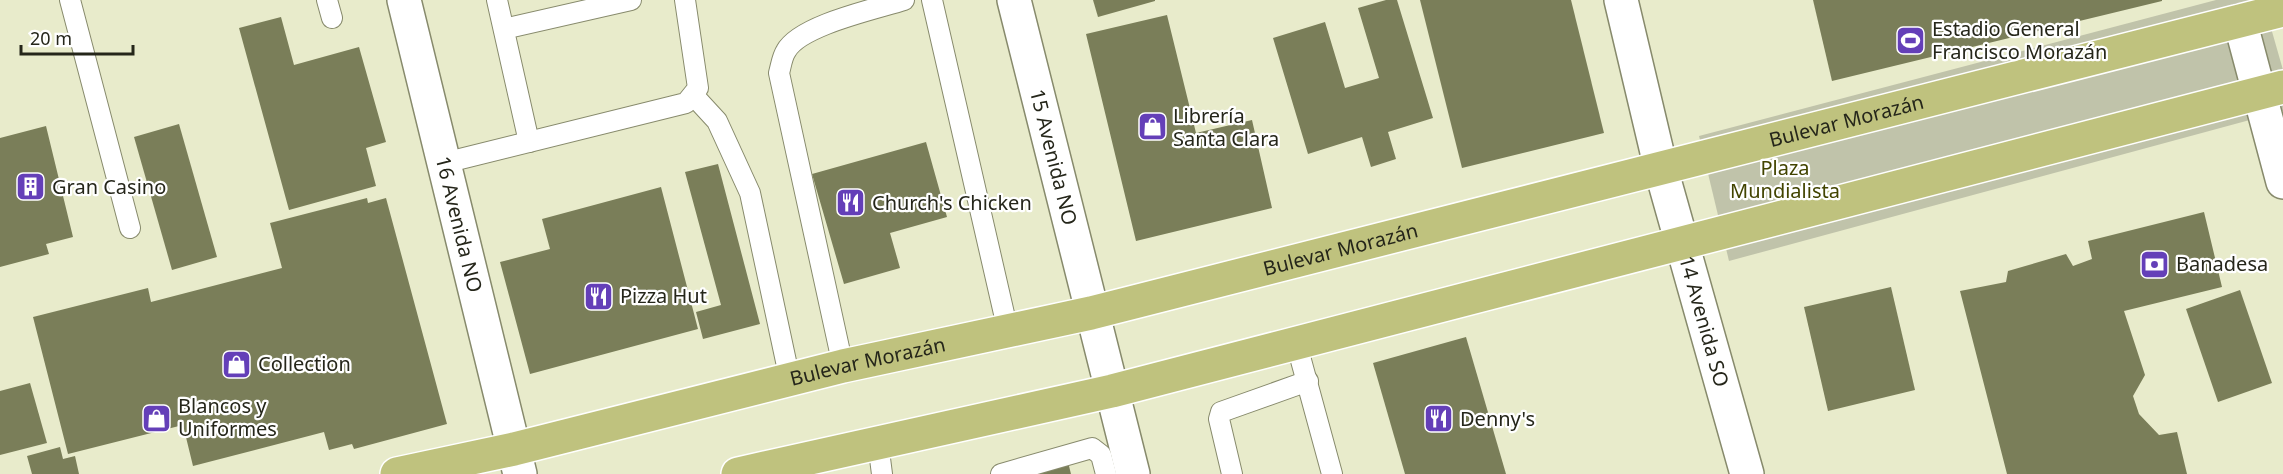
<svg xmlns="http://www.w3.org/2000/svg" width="2283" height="474" viewBox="0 0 2283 474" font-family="'Noto Sans',sans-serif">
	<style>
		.green { fill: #c0c3aa }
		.building { fill: #7a7e59 }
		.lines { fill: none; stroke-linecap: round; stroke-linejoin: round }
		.service-casing { stroke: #878a6c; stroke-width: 22 }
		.minor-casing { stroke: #878a6c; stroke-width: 36 }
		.tertiary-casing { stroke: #878a6c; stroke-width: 36 }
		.primary-casing { stroke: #fff; stroke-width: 36 }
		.service { stroke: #fff; stroke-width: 20 }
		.minor { stroke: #fff; stroke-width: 33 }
		.tertiary { stroke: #fff; stroke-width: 33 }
		.primary { stroke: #bfc27e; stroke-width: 33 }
		.labels { text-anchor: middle; stroke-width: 4.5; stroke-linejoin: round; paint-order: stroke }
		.poi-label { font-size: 20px; fill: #25261a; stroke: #fff; text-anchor: start }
		.street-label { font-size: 20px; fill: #25261a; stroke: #fff }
		.park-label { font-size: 20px; fill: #424400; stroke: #fff }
	</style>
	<rect width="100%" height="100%" fill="#e8ebcb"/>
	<!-- green -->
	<path class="green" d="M 2216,0 L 2263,0 L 2283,70 L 2283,111 L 1729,261 L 1699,136 Z"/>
	<!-- building -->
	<g class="building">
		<path d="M 1093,0 L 1155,0 L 1155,1 L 1098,17 Z"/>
		<path d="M 1386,0 L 1397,0 L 1433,118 L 1388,132 L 1396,159 L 1371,167 L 1362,137 L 1308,154 L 1273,38 L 1325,22 L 1345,88 L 1379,78 L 1358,8 Z"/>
		<path d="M 1420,0 L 1571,0 L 1604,133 L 1462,168 Z"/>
		<path d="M 1813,0 L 2162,0 L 2162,1 L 1832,81 Z"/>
		<path d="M 1167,15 L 1196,133 L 1252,120 L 1272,208 L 1136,241 L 1086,34 Z"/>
		<path d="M 281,17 L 294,65 L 359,47 L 386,142 L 366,148 L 376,186 L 289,210 L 239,28 Z"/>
		<path d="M 179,124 L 217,257 L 172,270 L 134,137 Z"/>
		<path d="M 46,126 L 73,237 L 46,244 L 49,254 L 0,267 L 0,138 Z"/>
		<path d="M 926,142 L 947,217 L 890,233 L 900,268 L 844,284 L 812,174 Z"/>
		<path d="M 718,164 L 760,324 L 703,339 L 696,312 L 721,305 L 685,172 Z"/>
		<path d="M 661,187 L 698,329 L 530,374 L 500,262 L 550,249 L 542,219 Z"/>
		<path d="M 367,198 L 368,203 L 386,198 L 447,424 L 354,449 L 352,444 L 329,450 L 324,432 L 193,466 L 183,425 L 68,454 L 33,317 L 148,288 L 151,302 L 282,268 L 270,223 Z"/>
		<path d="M 2204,212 L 2222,287 L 2124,311 L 2145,375 L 2133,396 L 2139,414 L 2159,435 L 2177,432 L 2187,474 L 2007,474 L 1960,291 L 2006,282 L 2008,271 L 2066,254 L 2073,266 L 2092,259 L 2088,241 Z"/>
		<path d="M 1891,287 L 1915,390 L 1828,411 L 1804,307 Z"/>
		<path d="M 2240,290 L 2272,383 L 2218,402 L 2186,309 Z"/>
		<path d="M 1466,337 L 1506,474 L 1405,474 L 1373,363 Z"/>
		<path d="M 30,383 L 47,443 L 0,455 L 0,391 Z"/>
		<path d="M 60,447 L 63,459 L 75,456 L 79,474 L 32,474 L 27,456 Z"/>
		<path d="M 1068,462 L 1071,474 L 1027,474 Z"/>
	</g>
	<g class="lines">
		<defs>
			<g id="service">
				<path d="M 70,0 L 130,228"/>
				<path d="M 327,0 L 332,18"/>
				<path d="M 497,0 L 529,142"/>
				<path d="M 932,0 L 1008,331"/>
				<path d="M 504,29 L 631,0"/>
				<path d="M 694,96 L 717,121 L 750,193 L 790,380"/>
				<path d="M 444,163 L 686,103 L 698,88 L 685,0"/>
				<path d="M 1296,342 L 1332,474"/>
				<path d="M 843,366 L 779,73 C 781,66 782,57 786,51 C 800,25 876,9 904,0"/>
				<path d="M 878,443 L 882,474"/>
				<path d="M 1001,474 L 1092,448 L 1101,455 L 1106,474"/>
				<path d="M 1232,474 L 1219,419 L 1221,412 L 1308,381"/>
			</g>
			<g id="minor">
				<path id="s1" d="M 404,0 L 520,474"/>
				<path id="s2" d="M 1621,0 L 1661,169 L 1747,474"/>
				<path d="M 2240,21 L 2283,182"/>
			</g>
			<g id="tertiary">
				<path id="s3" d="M 1014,0 L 1133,474"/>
			</g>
			<g id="primary">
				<path id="s4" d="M 397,474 L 514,449 L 843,366 L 1091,313 L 2283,10"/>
				<path d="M 738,474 L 1112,391 L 2283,87"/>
			</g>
		</defs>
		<!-- service casing -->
		<use href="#service" class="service-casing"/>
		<!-- minor casing -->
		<use href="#minor" class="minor-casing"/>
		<!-- tertiary casing -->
		<use href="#tertiary" class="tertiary-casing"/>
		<!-- primary casing -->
		<use href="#primary" class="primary-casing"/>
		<!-- service -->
		<use href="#service" class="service"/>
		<!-- minor -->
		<use href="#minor" class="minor"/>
		<!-- tertiary -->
		<use href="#tertiary" class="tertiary"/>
		<!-- primary -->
		<use href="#primary" class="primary"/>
	</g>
	<!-- icons -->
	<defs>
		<symbol id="stadium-square" viewBox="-11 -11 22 22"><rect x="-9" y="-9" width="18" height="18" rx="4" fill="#643fb8" stroke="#fff"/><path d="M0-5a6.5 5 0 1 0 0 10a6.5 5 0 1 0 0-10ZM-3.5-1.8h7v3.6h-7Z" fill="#fff"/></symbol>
		<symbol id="shop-square" viewBox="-11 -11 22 22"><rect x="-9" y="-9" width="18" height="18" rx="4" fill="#643fb8" stroke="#fff"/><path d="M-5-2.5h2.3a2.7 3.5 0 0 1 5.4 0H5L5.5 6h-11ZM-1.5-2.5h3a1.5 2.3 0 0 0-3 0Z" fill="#fff"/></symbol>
		<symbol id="building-square" viewBox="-11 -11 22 22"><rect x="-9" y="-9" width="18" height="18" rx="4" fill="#643fb8" stroke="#fff"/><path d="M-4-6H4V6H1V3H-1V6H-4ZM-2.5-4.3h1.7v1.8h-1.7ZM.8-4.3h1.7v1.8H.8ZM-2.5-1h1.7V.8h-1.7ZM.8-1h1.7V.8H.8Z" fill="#fff"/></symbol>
		<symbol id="restaurant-square" viewBox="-11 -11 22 22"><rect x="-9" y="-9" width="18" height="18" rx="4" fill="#643fb8" stroke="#fff"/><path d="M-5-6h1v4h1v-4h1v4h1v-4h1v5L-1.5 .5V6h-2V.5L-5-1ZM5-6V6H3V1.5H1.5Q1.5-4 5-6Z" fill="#fff"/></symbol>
		<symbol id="bank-square" viewBox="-11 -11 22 22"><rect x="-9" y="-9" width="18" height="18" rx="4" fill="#643fb8" stroke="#fff"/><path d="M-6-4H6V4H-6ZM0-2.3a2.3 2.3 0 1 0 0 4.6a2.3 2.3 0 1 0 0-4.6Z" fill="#fff"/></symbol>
	</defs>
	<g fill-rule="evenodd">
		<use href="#stadium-square" x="1894" y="24" width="33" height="33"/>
		<use href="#shop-square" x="1136" y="110" width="33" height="33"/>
		<use href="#building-square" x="14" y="170" width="33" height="33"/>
		<use href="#restaurant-square" x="834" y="186" width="33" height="33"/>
		<use href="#bank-square" x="2138" y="248" width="33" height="33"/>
		<use href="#restaurant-square" x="582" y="280" width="33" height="33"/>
		<use href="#shop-square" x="220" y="348" width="33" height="33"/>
		<use href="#shop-square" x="140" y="402" width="33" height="33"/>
		<use href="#restaurant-square" x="1422" y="402" width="33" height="33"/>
	</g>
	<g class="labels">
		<!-- poi labels -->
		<g class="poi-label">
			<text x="1932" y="36">Estadio General<tspan x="1932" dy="23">Francisco Morazán</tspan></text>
			<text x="1173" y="123">Librería<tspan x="1173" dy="23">Santa Clara</tspan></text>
			<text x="52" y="194">Gran Casino</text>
			<text x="872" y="210">Church's Chicken</text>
			<text x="2176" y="271">Banadesa</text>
			<text x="620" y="303">Pizza Hut</text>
			<text x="258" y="371">Collection</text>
			<text x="178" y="413">Blancos y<tspan x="178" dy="23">Uniformes</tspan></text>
			<text x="1460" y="426">Denny's</text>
		</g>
		<!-- street labels -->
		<g class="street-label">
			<text dy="7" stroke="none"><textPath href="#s4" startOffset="1492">Bulevar Morazán</textPath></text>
			<text dy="7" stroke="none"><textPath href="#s3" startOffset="162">15 Avenida NO</textPath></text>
			<text dy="7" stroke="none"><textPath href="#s1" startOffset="231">16 Avenida NO</textPath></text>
			<text dy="7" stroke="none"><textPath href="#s4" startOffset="970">Bulevar Morazán</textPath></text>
			<text dy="7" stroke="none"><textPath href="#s2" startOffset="332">14 Avenida SO</textPath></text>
			<text dy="7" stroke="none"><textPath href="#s4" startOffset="484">Bulevar Morazán</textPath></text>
		</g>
		<!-- park labels -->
		<g class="park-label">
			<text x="1785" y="175">Plaza<tspan x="1785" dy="23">Mundialista</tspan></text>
		</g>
	</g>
	<!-- scale -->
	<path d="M21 45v9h112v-9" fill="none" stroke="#25261a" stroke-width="3"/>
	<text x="30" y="45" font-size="18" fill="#25261a" stroke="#ffffff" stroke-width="4.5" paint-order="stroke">20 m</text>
</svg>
